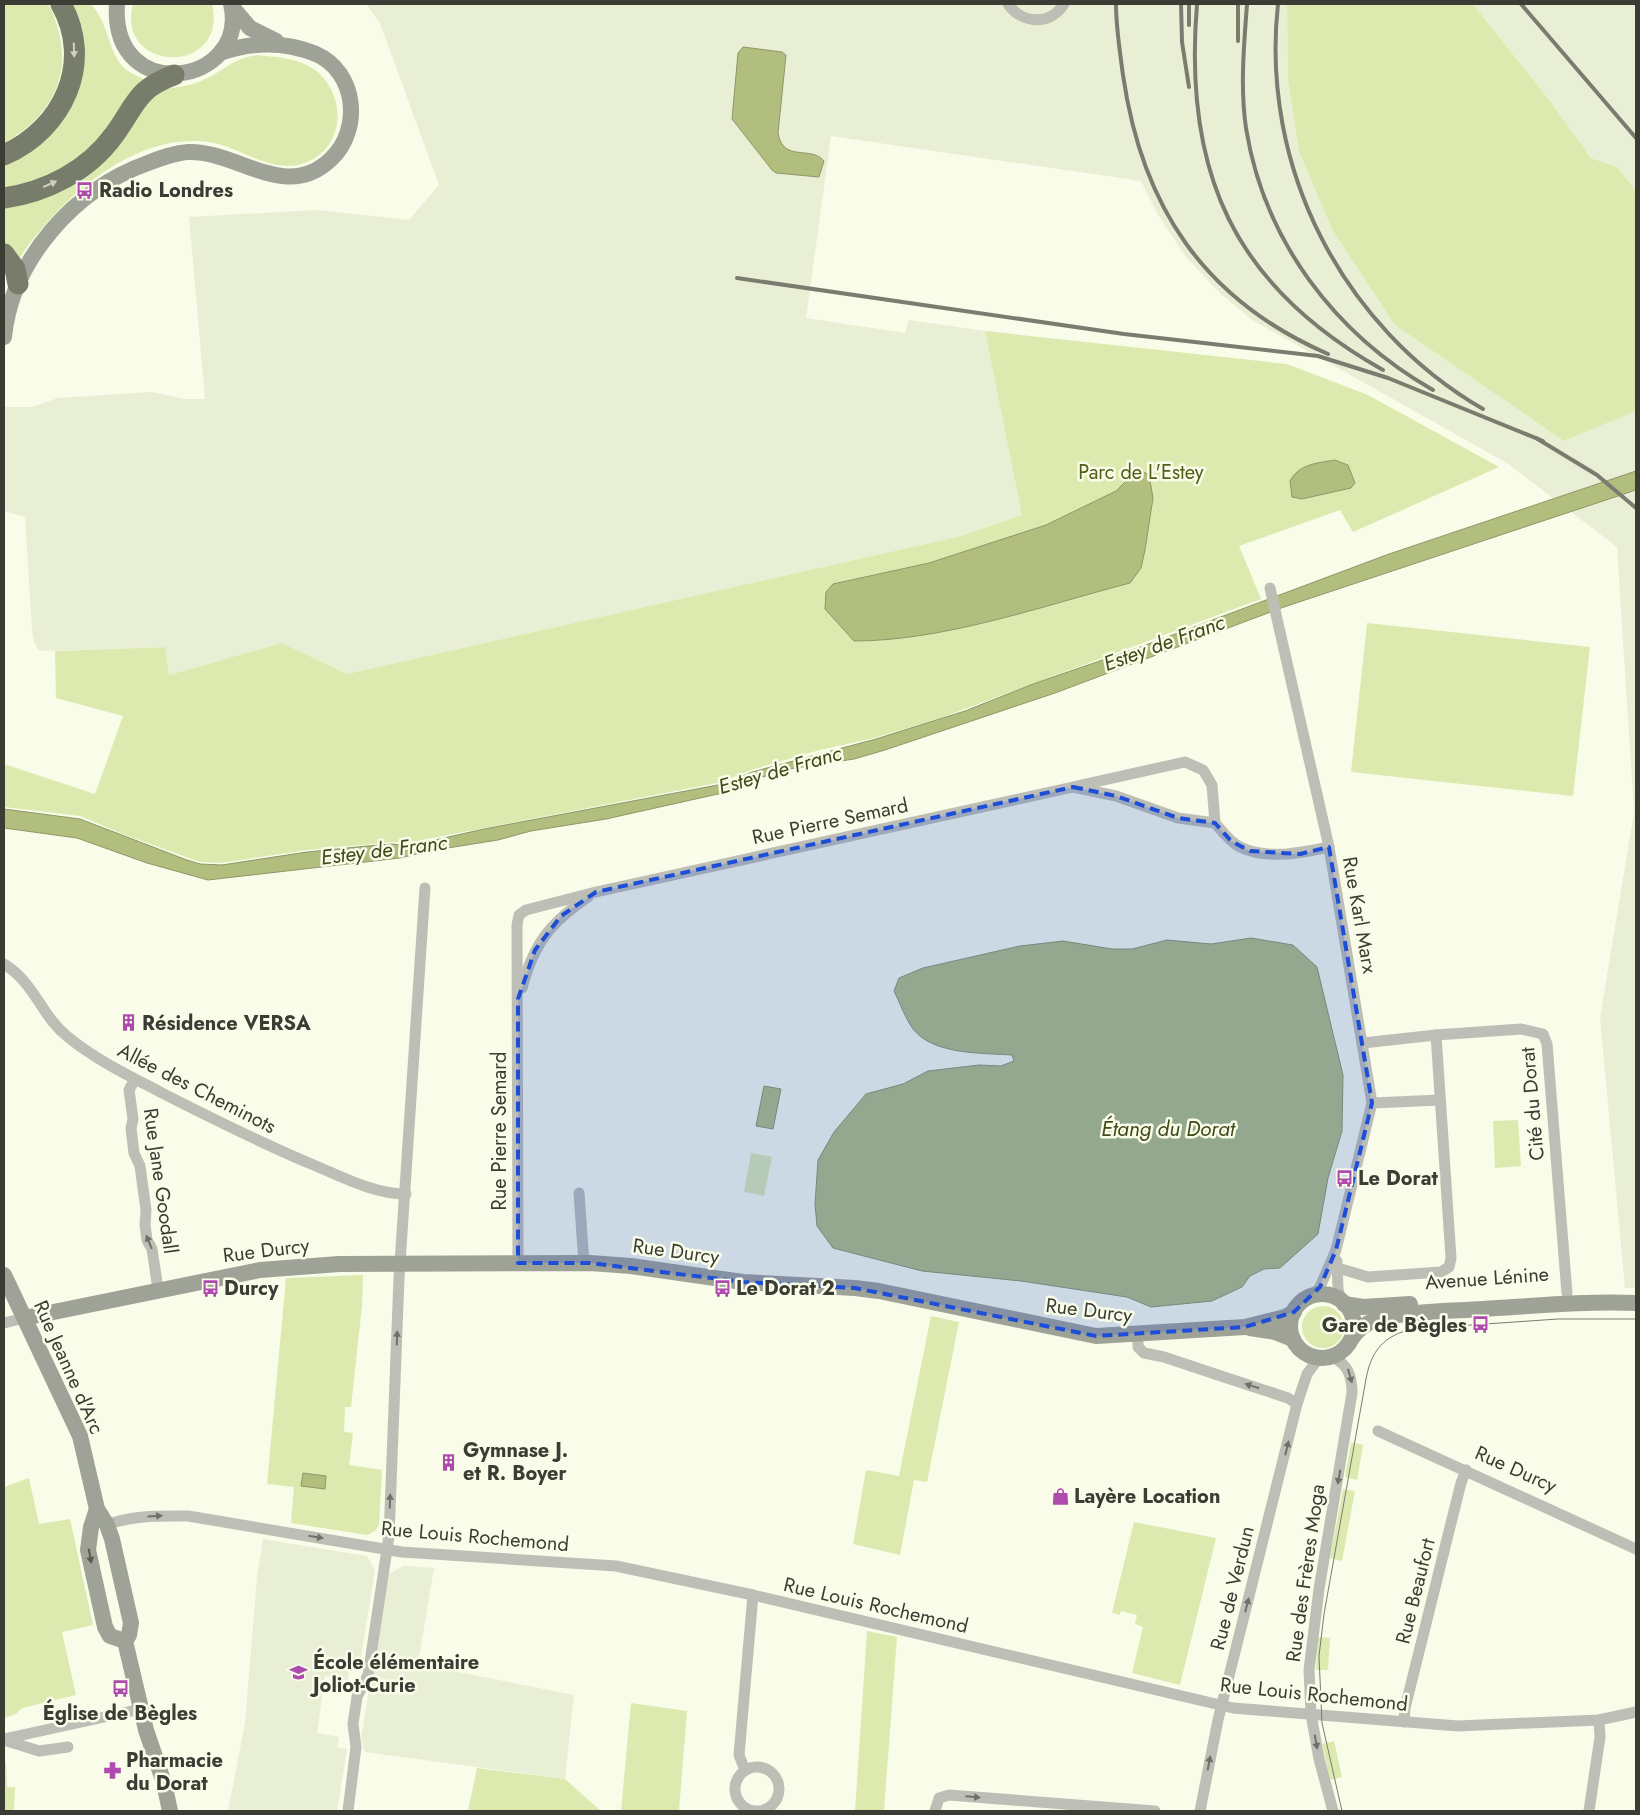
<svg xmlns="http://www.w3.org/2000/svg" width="1640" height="1815" viewBox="0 0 1640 1815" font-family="Jost,sans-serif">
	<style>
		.built { fill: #e9efd4 }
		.green { fill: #ddeaaf }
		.water { fill: #b1be7e; stroke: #8e9768 }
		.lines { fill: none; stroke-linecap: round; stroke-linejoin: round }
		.street { stroke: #bdbfb6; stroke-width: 11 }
		.secondary { stroke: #9fa296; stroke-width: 16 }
		.highway { stroke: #787c6a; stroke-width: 21 }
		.tram { stroke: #7a7c70; stroke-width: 1 }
		.rail { stroke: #7a7c70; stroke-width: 4 }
		.oneway { fill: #cbcfbc }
		.oneway2 { fill: #6f7169 }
		.oneway3 { fill: #595b52 }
		.marked { fill: #1d4ed8; fill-opacity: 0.2; stroke: #1d4ed8; stroke-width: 4; stroke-dasharray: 10 6; stroke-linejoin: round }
		.labels { text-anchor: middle; stroke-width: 5; stroke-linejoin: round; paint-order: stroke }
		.poi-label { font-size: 20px; font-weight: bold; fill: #3b3d35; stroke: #f8fce8; text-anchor: start }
		.park-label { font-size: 20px; fill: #525d16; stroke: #f8fce8 }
		.street-label { font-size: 20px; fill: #3b3d35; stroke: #f8fce8 }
		.water-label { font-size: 21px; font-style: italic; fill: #414919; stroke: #f8fce8 }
	</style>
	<rect width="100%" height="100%" fill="#f8fce8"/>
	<!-- built -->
	<g class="built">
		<path d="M 366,4 L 1287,4 L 1288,81 L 1299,151 L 1395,325 L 1564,441 L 1636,411 L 1636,490 L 1634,491 L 1636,493 L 1636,1288 L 1625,1288 L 1600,1018 L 1634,812 L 1617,547 L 1507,463 L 1252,320 L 1221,294 L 1186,257 L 1158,215 L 1141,181 L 831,136 L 806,318 L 905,333 L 909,320 L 985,331 L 1023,515 L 961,536 L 347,674 L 282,643 L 169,675 L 165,647 L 39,651 L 34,642 L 32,631 L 25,517 L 4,511 L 4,407 L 32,407 L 58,398 L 152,392 L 185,399 L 205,399 L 189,217 L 318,210 L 409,220 L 439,185 L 380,23 Z"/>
		<path d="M 1473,4 L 1636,4 L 1636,191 L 1617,167 L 1591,158 L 1550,101 Z"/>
		<path d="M 263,1539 L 367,1556 L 375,1570 L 359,1670 L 349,1668 L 348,1680 L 325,1676 L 317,1733 L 339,1737 L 337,1747 L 347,1749 L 337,1811 L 228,1811 L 245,1723 L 257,1577 Z"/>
		<path d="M 404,1566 L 434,1568 L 418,1664 L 574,1695 L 565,1779 L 365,1752 L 361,1738 L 388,1574 Z"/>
	</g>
	<!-- green -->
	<g class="green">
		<path d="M 4,4 L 48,4 C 53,11 55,20 58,29 C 73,78 48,119 4,143 Z"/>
		<path d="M 64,4 L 90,4 C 108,20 107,49 123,67 C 129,73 140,77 148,81 L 113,128 L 60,176 L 4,193 L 4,163 L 71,102 Z"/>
		<path d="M 133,4 L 212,4 C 229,76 115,74 133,4 Z"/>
		<path d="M 1287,4 L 1473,4 L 1550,101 L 1591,158 L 1617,167 L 1636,191 L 1636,411 L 1564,441 L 1395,325 L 1332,229 L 1299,151 L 1288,81 Z"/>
		<path d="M 257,55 C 275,57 297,58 312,68 C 343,88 348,137 315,158 C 280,180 247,150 214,143 C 135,128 56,202 17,262 L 4,247 L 4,204 L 34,197 L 164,89 C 178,87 192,86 205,79 C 225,70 233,58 257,55 Z"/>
		<path d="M 985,331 L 1287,364 L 1368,395 L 1499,467 L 1353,532 L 1340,510 L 1239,546 L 1261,599 L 938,719 L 874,738 L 820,750 L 751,770 L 722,782 L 407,843 L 393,842 L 307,850 L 222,863 L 200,862 L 125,835 L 80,816 L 4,807 L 4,764 L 95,794 L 123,716 L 56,698 L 55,651 L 165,647 L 169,675 L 282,643 L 347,674 L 961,536 L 1022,515 Z"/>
		<path d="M 1367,623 L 1590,647 L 1573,796 L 1351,772 Z"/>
		<path d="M 1518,1120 L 1521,1166 L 1495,1168 L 1493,1121 Z"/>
		<path d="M 751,1153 L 772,1157 L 764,1196 L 744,1192 Z"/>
		<path d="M 363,1275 L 362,1306 L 351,1407 L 345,1407 L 344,1432 L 353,1433 L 349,1465 L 382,1470 L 379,1525 L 375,1531 L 367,1535 L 291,1523 L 294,1487 L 267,1484 L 286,1278 Z"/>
		<circle cx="1323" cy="1327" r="21"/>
		<path d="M 931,1316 L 959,1322 L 927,1482 L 914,1480 L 900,1555 L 853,1544 L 866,1470 L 899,1476 Z"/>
		<path d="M 1351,1442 L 1363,1445 L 1357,1480 L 1345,1477 Z"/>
		<path d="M 29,1478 L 39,1524 L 70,1519 L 93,1625 L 62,1632 L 76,1695 L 22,1708 L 16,1714 L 4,1718 L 4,1487 Z"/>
		<path d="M 1343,1489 L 1355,1491 L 1342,1561 L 1330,1558 Z"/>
		<path d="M 1134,1522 L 1216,1538 L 1180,1685 L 1132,1673 L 1143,1627 L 1135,1624 L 1137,1615 L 1121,1611 L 1120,1615 L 1112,1613 Z"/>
		<path d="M 867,1631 L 897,1637 L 884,1811 L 855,1811 Z"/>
		<path d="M 1318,1637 L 1330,1638 L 1328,1670 L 1316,1670 Z"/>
		<path d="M 631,1703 L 687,1711 L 679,1811 L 621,1811 Z"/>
		<path d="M 1334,1741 L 1342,1777 L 1330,1780 L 1322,1744 Z"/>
		<path d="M 4,1761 L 6,1762 L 7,1787 L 15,1787 L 14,1811 L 4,1811 Z"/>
		<path d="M 477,1768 L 565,1779 L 601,1811 L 468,1811 Z"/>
	</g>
	<!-- water -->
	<g class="water">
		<path d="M 743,47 L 782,52 L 786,55 L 778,133 C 783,163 811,145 824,161 L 819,177 L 776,173 L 772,170 L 732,119 L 738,53 Z"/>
		<path d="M 1335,460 L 1348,465 L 1355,483 L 1351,488 L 1302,499 L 1292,497 L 1290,481 C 1299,464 1317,463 1335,460 Z"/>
		<path d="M 1138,469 L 1149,475 L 1153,498 L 1145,550 L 1141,568 L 1130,583 C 1042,606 944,641 854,641 L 825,609 L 826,592 L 833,584 L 929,563 L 1046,525 L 1116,491 Z"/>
		<path d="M 1636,471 L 1636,490 L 1284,607 L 1055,693 L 885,750 L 854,759 L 789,769 L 756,779 L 736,790 L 606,819 L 531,831 L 498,840 L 429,851 L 400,858 L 208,880 L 147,863 L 77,838 L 4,828 L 4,809 L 80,819 L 187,860 L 200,864 L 222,865 L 307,852 L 367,846 L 393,844 L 408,846 L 484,829 L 723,784 L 752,772 L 876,739 L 965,711 L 1033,684 L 1143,646 L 1389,554 Z"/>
		<path d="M 1251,938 L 1293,945 L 1317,967 L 1343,1075 L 1342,1131 L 1328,1178 L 1318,1234 L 1280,1268 L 1264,1269 L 1250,1276 L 1242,1287 L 1212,1301 L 1151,1307 L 1127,1297 L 1021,1281 L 922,1271 L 833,1248 L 817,1226 L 815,1204 L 818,1160 L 834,1132 L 866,1094 L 903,1084 L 928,1071 L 979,1065 L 1001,1066 L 1014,1061 L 1012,1055 C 983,1053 933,1055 913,1029 C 905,1018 900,1003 894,991 L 899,978 L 923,968 L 1020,946 L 1063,941 L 1112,949 L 1132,949 L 1167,940 L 1211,944 Z"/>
		<path d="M 764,1086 L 781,1089 L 773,1129 L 756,1126 Z"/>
		<path d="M 303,1473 L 326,1476 L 325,1489 L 301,1486 Z"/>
	</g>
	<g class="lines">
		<!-- street -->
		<g class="street">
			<path d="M 1008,4 C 1022,24 1050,26 1064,4"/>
			<path d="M 1270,588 L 1329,847 L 1372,1103 L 1336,1250 L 1320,1287 L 1312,1297"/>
			<path d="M 1077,786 L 1185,762 L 1203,770 L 1212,785 L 1215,823"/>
			<path d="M 4,964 C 35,983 41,1016 68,1037 C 96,1060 130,1076 162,1093 C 213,1119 263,1144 316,1166 C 344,1178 375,1194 406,1194"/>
			<path d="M 522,988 C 534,943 550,923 588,897"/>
			<path d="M 1363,1043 L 1436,1035 L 1521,1029 L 1543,1034 L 1547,1044 L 1567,1293"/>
			<path d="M 135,1079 L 129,1090 L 133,1119 L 131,1128 L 134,1153 L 140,1166 L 146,1210 L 145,1225 L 147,1240 L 152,1249 L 158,1289"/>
			<path d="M 1372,1103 L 1440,1100"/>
			<path d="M 579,1193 L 584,1264"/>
			<path d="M 1337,1261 L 1338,1289 L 1341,1301"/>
			<path d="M 518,1263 L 517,925 L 519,915 L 526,910 L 596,892 L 1073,787 L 1116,796 L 1178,818 L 1215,823 C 1222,831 1230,842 1240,847 C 1267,860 1301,853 1329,847"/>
			<path d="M 1338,1268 L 1368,1277 L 1441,1272 L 1449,1267 L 1451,1258 L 1436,1035"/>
			<path d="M 4,1323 L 24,1318"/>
			<path d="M 1138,1334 L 1138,1347 L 1144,1353 L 1164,1357 L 1227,1378 L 1288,1398 L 1297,1404"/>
			<path d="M 1332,1357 C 1348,1364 1352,1376 1352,1393 L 1319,1589 L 1309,1670 L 1311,1714 L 1319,1759 L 1333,1811"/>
			<path d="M 1378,1431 L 1636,1549"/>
			<path d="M 107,1525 C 132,1515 161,1516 188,1516 L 402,1552 L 616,1566 L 753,1595 L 1233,1708 L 1458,1726 L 1599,1720 L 1636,1712"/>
			<path d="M 1404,1722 L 1405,1708 L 1461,1483 L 1466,1470"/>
			<path d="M 4,1739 L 141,1709"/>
			<path d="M 4,1740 L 39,1751 L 68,1747"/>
			<circle cx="757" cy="1789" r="22"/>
			<path d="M 745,1770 L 739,1755 L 753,1595"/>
			<path d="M 348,1811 L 356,1747 L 353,1724 L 357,1697 L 368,1675 L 389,1536 L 399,1278 L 425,888"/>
			<path d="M 935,1811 L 939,1798 L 949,1795 L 1155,1811"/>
			<path d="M 1200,1811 L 1218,1720 L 1297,1404 L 1307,1374 L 1319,1358"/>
			<path d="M 1589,1811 L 1600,1737 L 1599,1720"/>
		</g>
		<!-- secondary -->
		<g class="secondary">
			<path d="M 117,4 C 110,107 250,86 231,4"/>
			<path d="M 232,7 L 250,28 L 276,41"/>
			<path d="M 4,337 C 12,259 75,189 148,163 C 161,158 174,153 188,152 C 237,150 286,203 331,159 C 362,130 357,72 316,54 C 284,41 251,42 220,53"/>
			<path d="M 4,1275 L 80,1436 L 97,1509 L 107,1525 L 112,1539 L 131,1623 L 129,1635 L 125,1641"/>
			<circle cx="1322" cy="1326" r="32"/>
			<path d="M 1344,1304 L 1363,1307 L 1410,1304"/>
			<path d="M 24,1318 L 260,1270 L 339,1264 L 590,1263 L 631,1266 L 743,1282 L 855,1288 L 879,1291 L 1096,1336 L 1245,1327 L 1285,1317 L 1294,1312"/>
			<path d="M 1250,1328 L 1275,1332 L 1293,1339"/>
			<path d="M 1352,1338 C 1361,1325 1372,1320 1387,1317 C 1418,1311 1451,1311 1483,1309 C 1534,1306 1585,1301 1636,1303"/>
			<path d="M 97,1509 L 91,1527 L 88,1550 L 105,1627 L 110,1636 L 125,1641"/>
			<path d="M 125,1641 L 146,1730 L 164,1783 L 170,1811"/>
		</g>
		<!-- highway -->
		<g class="highway">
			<path d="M 4,155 C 63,129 94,63 61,4"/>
			<path d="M 4,198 C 46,192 88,171 114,135 C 136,105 136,89 174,75"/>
			<path d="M 4,254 L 15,269 L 18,284"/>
		</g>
		<!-- tram -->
		<path class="tram" d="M 1342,1811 L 1322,1723 L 1319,1656 L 1324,1614 L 1366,1379 C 1371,1351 1384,1335 1413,1329 L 1558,1319 L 1636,1319"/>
		<!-- rail -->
		<g class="rail">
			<path d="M 1116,4 C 1116,28 1120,52 1123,75 C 1142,207 1204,300 1328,354"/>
			<path d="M 1181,4 L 1182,42 L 1189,87"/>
			<path d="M 1189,4 L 1189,25"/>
			<path d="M 1197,4 C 1183,172 1233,286 1383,370"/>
			<path d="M 1247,4 C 1244,45 1240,87 1246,128 C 1264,241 1335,334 1433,390"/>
			<path d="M 1278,4 C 1260,167 1342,327 1483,409"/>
			<path d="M 1521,4 L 1636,138"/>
			<path d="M 1238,41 L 1238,4"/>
			<path d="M 737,278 L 1124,334 L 1318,356 L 1388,378 L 1543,441"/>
			<path d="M 1536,438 L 1597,475 L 1636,508"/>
		</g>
	</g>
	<!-- one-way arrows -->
	<defs><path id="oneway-solid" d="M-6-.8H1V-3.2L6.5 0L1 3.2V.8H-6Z" transform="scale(1.25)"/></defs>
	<g class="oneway">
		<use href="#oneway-solid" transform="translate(74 50) rotate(88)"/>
		<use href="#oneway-solid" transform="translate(50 184) rotate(-24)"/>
	</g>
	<g class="oneway2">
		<use href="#oneway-solid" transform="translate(149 1242) rotate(-112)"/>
		<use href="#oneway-solid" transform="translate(397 1338) rotate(-88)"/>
		<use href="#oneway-solid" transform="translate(1350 1376) rotate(74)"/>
		<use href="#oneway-solid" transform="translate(1252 1386) rotate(-162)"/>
		<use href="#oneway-solid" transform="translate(1287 1448) rotate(-76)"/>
		<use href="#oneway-solid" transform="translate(1339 1477) rotate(100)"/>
		<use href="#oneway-solid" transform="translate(390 1501) rotate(-88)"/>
		<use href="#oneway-solid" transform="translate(155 1516) rotate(-4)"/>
		<use href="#oneway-solid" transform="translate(316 1537) rotate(9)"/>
		<use href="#oneway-solid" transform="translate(1247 1605) rotate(-76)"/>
		<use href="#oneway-solid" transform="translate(1316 1742) rotate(80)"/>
		<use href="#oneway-solid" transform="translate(1209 1763) rotate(-79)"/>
		<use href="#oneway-solid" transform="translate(973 1797) rotate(5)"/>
	</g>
	<use class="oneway3" href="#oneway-solid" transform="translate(90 1556) rotate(80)"/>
	<!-- marked area -->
	<path class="marked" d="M 1073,787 L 1116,796 L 1178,818 L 1215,823 L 1231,841 L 1250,851 L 1300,854 L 1329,847 L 1372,1103 L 1336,1250 L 1320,1287 L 1294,1312 L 1245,1327 L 1096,1336 L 855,1288 L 743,1282 L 590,1263 L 518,1263 L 518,999 L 535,950 L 561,916 L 596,892 Z"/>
	<!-- icons -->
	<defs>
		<symbol id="bus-bare" viewBox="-9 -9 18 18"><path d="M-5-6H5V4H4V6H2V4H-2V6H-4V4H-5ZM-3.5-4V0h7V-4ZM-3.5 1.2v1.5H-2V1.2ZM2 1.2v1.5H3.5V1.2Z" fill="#af4aaf" stroke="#f8fce8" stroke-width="2.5" paint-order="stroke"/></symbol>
		<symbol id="building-bare" viewBox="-9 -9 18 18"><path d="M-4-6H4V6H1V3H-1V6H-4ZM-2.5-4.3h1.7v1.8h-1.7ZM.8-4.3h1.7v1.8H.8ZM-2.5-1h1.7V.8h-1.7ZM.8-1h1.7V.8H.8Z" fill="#af4aaf" stroke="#f8fce8" stroke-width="2.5" paint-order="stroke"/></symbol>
		<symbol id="shop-bare" viewBox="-9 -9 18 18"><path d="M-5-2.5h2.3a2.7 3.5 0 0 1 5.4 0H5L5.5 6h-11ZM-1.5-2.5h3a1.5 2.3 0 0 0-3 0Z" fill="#af4aaf" stroke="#f8fce8" stroke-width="2.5" paint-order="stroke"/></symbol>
		<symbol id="school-bare" viewBox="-9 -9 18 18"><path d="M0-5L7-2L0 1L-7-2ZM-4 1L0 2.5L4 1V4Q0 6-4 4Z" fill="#af4aaf" stroke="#f8fce8" stroke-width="2.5" paint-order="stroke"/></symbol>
		<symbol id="pharmacy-bare" viewBox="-9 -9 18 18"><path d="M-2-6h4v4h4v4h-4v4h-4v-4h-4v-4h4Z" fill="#af4aaf" stroke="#f8fce8" stroke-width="2.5" paint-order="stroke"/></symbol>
	</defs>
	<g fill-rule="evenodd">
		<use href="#bus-bare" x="72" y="178" width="25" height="25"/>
		<use href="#building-bare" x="116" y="1010" width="25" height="25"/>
		<use href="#bus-bare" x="1332" y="1166" width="25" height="25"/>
		<use href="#bus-bare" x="198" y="1276" width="25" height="25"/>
		<use href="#bus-bare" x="710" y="1276" width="25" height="25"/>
		<use href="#bus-bare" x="1468" y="1312" width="25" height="25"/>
		<use href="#building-bare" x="436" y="1450" width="25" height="25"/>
		<use href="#shop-bare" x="1048" y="1484" width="25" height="25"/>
		<use href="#school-bare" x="286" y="1660" width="25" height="25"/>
		<use href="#bus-bare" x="108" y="1676" width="25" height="25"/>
		<use href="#pharmacy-bare" x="100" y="1758" width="25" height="25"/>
	</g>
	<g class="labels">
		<!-- poi labels -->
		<g class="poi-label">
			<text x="99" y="197">Radio Londres</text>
			<text x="142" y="1030">Résidence VERSA</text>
			<text x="1358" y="1185">Le Dorat</text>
			<text x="224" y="1295">Durcy</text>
			<text x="736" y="1295">Le Dorat 2</text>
			<text x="1467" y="1332" text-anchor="end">Gare de Bègles</text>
			<text x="463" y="1457">Gymnase J.<tspan x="463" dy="23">et R. Boyer</tspan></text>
			<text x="1074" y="1503">Layère Location</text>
			<text x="313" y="1669">École élémentaire<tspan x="313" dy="23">Joliot-Curie</tspan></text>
			<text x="120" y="1720" text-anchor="middle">Église de Bègles</text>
			<text x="126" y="1767">Pharmacie<tspan x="126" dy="23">du Dorat</tspan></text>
		</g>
		<!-- park labels -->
		<g class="park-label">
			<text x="1141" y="479">Parc de L'Estey</text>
		</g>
		<!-- street labels -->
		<g class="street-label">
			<text transform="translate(830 821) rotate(-12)" y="7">Rue Pierre Semard</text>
			<text transform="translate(1360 915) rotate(80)" y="7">Rue Karl Marx</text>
			<text transform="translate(197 1088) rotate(27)" y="7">Allée des Cheminots</text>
			<text transform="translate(1532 1104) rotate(-95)" y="7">Cité du Dorat</text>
			<text transform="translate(499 1131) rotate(-90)" y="7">Rue Pierre Semard</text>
			<text transform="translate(161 1181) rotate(82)" y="7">Rue Jane Goodall</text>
			<text transform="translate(266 1250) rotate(-7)" y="7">Rue Durcy</text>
			<text transform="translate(676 1251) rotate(8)" y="7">Rue Durcy</text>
			<text transform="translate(1487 1278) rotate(-4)" y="7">Avenue Lénine</text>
			<text transform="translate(1089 1310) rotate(7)" y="7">Rue Durcy</text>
			<text transform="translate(69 1367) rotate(66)" y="7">Rue Jeanne d'Arc</text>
			<text transform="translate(1516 1469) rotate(24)" y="7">Rue Durcy</text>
			<text transform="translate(475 1536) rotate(5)" y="7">Rue Louis Rochemond</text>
			<text transform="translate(1305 1573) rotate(-82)" y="7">Rue des Frères Moga</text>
			<text transform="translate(1232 1588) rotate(-76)" y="7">Rue de Verdun</text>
			<text transform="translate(1415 1591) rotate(-76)" y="7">Rue Beaufort</text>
			<text transform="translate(876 1605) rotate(13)" y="7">Rue Louis Rochemond</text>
			<text transform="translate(1314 1694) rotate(6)" y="7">Rue Louis Rochemond</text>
		</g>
		<!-- water labels -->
		<g class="water-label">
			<text transform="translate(1164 643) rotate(-20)" y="7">Estey de Franc</text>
			<text transform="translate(780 770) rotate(-16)" y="7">Estey de Franc</text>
			<text transform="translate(384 850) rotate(-7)" y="7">Estey de Franc</text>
			<text x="1168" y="1136">Étang du Dorat</text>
		</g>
	</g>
	<!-- border -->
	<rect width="1640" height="1815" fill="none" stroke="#3b3d35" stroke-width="10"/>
</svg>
